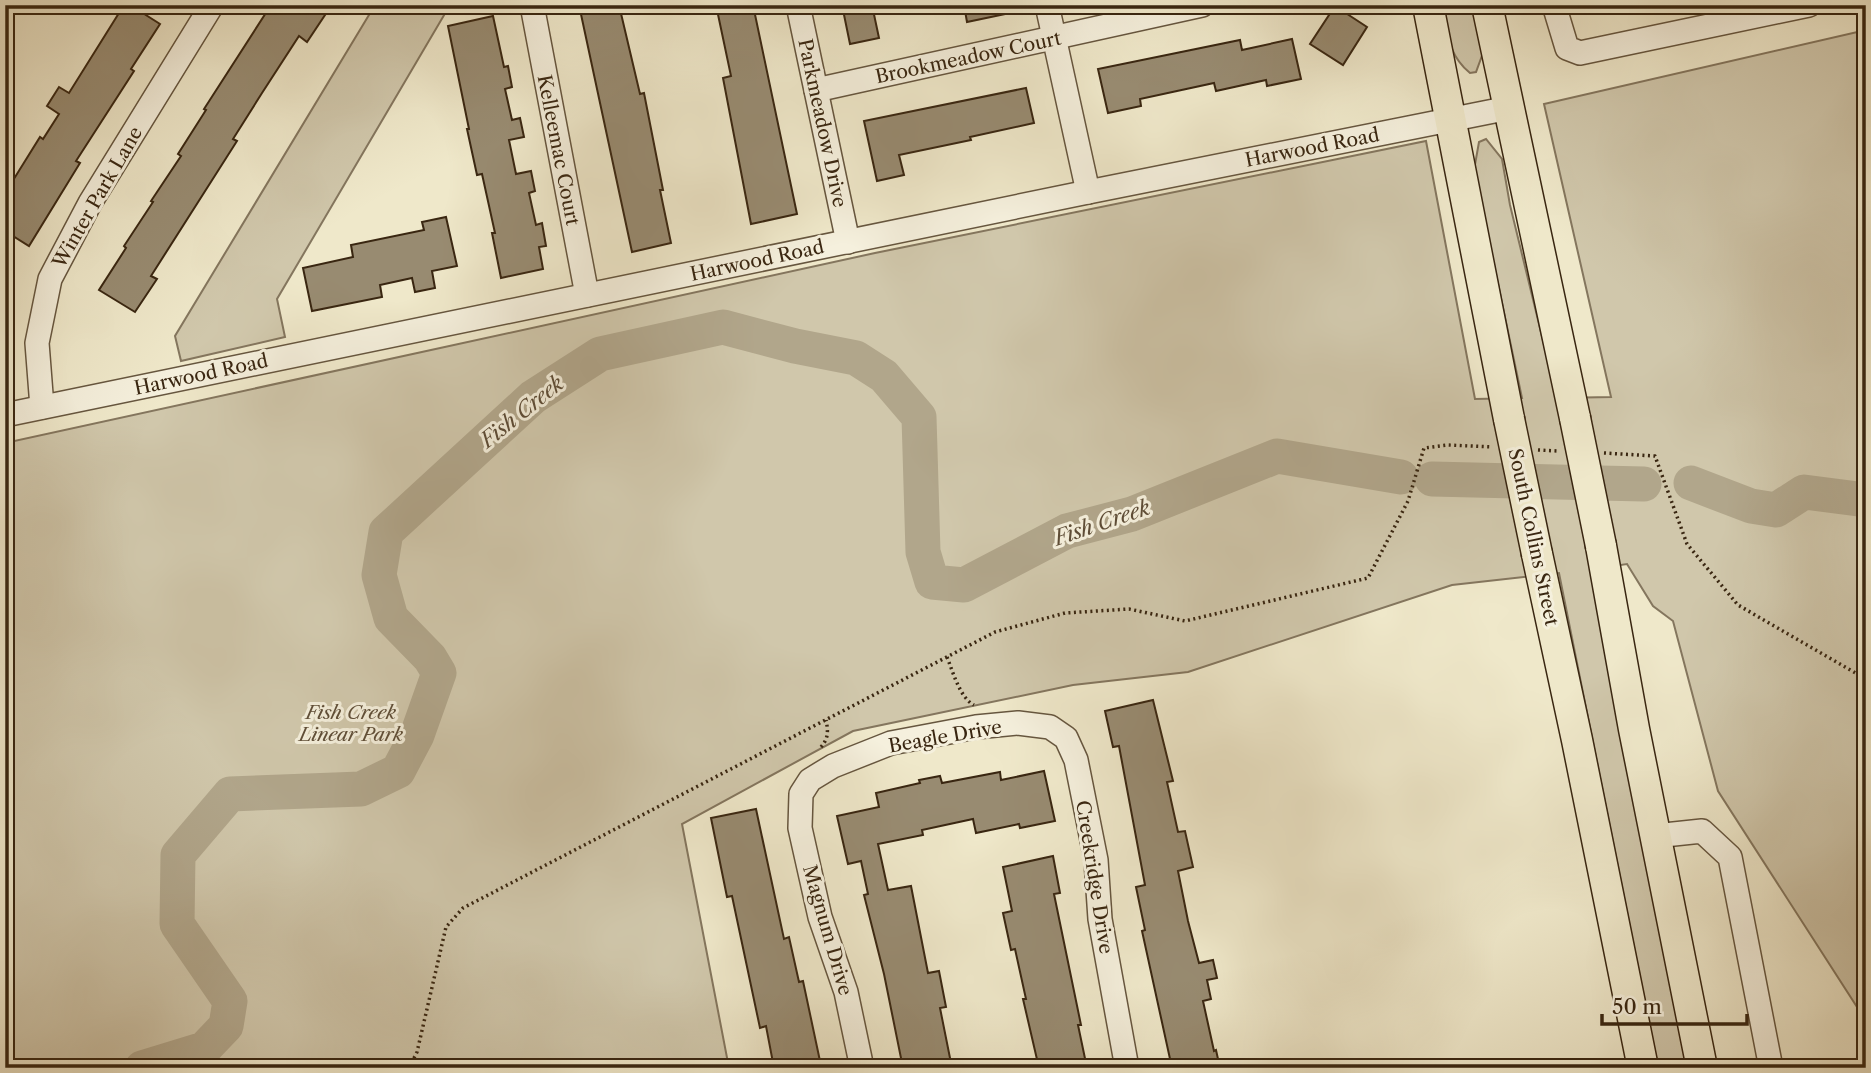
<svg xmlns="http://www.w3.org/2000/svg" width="1871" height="1073" viewBox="0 0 1871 1073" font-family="'Libre Caslon Text',serif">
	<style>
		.green { fill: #d0c7ab; stroke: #84765e; stroke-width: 2 }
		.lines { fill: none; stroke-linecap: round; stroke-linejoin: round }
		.river { stroke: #b1a68b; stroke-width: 35 }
		.building { fill: #988b71; stroke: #392611; stroke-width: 2 }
		.minor-casing { stroke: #66563f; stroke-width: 26 }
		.major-casing { stroke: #392611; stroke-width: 33 }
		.path { stroke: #392611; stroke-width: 3.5; stroke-dasharray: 2 3.5; stroke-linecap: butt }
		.minor { stroke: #f5f0dd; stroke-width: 23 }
		.major { stroke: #efe8ca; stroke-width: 30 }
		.major-bridge-casing { stroke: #392611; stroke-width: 33; stroke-linecap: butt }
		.major-bridge { stroke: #efe8ca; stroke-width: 30 }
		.labels { text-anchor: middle; stroke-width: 6; stroke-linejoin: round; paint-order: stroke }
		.street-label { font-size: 19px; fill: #392611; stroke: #f5f0dd }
		.park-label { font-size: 19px; font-style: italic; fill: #5f4e38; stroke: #f5f0dd }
		.water-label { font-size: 21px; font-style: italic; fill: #5d4c36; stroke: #f5f0dd }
	</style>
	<rect width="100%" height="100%" fill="#efe8ca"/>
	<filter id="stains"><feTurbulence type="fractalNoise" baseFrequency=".00286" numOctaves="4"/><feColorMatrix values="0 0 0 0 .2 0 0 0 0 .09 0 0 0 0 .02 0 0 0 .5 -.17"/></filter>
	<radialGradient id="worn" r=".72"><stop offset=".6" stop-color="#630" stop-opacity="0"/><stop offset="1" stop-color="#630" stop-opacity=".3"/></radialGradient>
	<!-- green -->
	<g class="green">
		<path d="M 375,5 L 450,5 L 277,299 L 285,337 L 181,361 L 175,336 Z"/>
		<path d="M 1441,5 L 1480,5 L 1487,42 L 1476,72 L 1470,73 C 1448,55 1447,32 1441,5 Z"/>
		<path d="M 1866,30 L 1866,1021 L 1718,791 L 1673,621 L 1653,606 L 1627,564 L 1593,569 L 1694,1068 L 1660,1068 L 1656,1057 L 1559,573 L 1452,585 L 1188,672 L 1073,685 L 853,731 L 682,824 L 729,1068 L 5,1068 L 5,443 L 875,253 L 1426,141 L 1475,399 L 1522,398 L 1474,170 L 1479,142 L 1486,139 L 1502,159 L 1510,205 L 1557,398 L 1611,397 L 1544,104 Z"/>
	</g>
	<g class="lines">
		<!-- river -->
		<g class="river">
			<path d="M 1432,479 L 1644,484"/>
			<path d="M 1691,483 L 1751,506 L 1776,510 L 1804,492 L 1866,500"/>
			<path d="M 142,1068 L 204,1049 L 226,1026 L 230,1001 L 177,924 L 178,855 L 230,794 L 361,789 L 398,771 L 417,735 L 439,673 L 430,658 L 391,618 L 379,575 L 386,532 L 533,397 L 600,354 L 723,327 L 795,346 L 856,358 L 884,376 L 919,417 L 923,552 L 932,582 L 964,585 L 1067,531 L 1132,514 L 1277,456 L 1401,477"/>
		</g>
	</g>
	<!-- building -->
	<g class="building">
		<path d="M 124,5 L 130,5 L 160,24 L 131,69 L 134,71 L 76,161 L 80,163 L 29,246 L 5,231 L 5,178 L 12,182 L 40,137 L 43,139 L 59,114 L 47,106 L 59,87 L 69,93 Z"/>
		<path d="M 271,5 L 310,5 L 325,15 L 307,42 L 299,36 L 262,93 L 233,139 L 237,141 L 151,276 L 157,279 L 135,312 L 99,290 L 126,248 L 124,246 L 153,202 L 151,201 L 181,156 L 178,154 L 206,110 L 204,109 Z"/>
		<path d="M 579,5 L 619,5 L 640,94 L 644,93 L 663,190 L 660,190 L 671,243 L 632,252 Z"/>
		<path d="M 716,5 L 753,5 L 797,214 L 751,224 L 723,78 L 731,76 Z"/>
		<path d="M 842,5 L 872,5 L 879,38 L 850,44 Z"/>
		<path d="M 964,5 L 1014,5 L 1015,12 L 967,22 Z"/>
		<path d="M 1335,6 L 1367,27 L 1343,65 L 1310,44 Z"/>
		<path d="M 493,16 L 504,67 L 508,66 L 512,87 L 505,89 L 512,120 L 520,118 L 524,137 L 509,140 L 516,174 L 531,171 L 535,191 L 529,193 L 536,225 L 542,223 L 546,246 L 539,247 L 543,269 L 501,278 L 492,233 L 495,233 L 482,174 L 477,175 L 467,129 L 469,129 L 448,26 Z"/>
		<path d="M 1292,39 L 1301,79 L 1267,86 L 1266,80 L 1216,91 L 1214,83 L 1140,99 L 1141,106 L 1108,113 L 1098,69 L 1240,40 L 1242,50 Z"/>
		<path d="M 1026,88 L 1034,123 L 970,137 L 971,140 L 899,155 L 904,175 L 877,181 L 864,121 Z"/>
		<path d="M 446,217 L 457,266 L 432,271 L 435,288 L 415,292 L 412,278 L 380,285 L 382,297 L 312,311 L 303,268 L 353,257 L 351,245 L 424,230 L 422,222 Z"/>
		<path d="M 1153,700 L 1173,781 L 1167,782 L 1178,832 L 1185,831 L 1193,867 L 1178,871 L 1188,921 L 1199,963 L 1213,960 L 1217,978 L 1207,980 L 1211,999 L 1203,1001 L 1214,1051 L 1216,1050 L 1220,1068 L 1172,1068 L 1142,931 L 1145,930 L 1136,887 L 1145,885 L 1119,746 L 1113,747 L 1105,711 Z"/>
		<path d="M 1044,771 L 1055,821 L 1020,828 L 1019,824 L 976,833 L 973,819 L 922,830 L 923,835 L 878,844 L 888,890 L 911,886 L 928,973 L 939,971 L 946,1007 L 940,1008 L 952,1068 L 903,1068 L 884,974 L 864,895 L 868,894 L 861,861 L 848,864 L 837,816 L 879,807 L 876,793 L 920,783 L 919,780 L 940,776 L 942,783 L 1000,772 L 1001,780 Z"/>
		<path d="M 756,809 L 784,939 L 789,937 L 799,982 L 803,981 L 820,1061 L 788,1068 L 774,1068 L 766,1026 L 760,1028 L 732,896 L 727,897 L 711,818 Z"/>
		<path d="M 1053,856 L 1060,893 L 1054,894 L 1081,1025 L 1078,1025 L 1087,1068 L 1039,1068 L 1023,999 L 1026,999 L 1015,949 L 1011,950 L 1003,913 L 1012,911 L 1003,867 Z"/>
	</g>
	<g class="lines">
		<defs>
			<g id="minor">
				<path d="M 532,5 L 587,295"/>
				<path d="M 798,5 L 848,242"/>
				<path d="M 1047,5 L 1088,192"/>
				<path d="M 1554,5 L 1567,48 L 1580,53 L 1809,5"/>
				<path d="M 816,90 L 1202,5"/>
				<path d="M 42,407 L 37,343 L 50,279 L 90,203 L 212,5"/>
				<path d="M 5,415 L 1088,192 L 1509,108"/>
				<path d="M 1655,836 L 1702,831 L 1730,857 L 1771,1068"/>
				<path d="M 862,1068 L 846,992 L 820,917 L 800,828 L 801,794 L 810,780 L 833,766 L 891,743 L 976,727 L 1018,723 L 1050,727 L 1066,738 L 1076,760 L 1096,860 L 1100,919 L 1127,1068"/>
			</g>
			<g id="major">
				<path d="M 1428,5 L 1509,419"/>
				<path d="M 1487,5 L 1575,418"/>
				<path d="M 1601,546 L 1634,729 L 1702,1068"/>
				<path d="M 1537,554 L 1577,740 L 1643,1068"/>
			</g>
		</defs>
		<!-- minor casing -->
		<use href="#minor" class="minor-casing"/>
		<!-- major casing -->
		<use href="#major" class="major-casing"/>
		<!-- path -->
		<g class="path">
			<path d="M 1538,450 L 1558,451"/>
			<path d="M 1604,453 L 1655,456 L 1687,544 L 1738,605 L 1866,679"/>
			<path d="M 947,657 C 953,672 960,698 974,705"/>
			<path d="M 821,747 C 829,738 828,730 826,720"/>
			<path d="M 409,1068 L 417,1052 L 446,927 L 463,908 L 995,632 L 1065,613 L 1129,609 L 1185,621 L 1368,578 L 1408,501 L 1424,448 L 1448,445 L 1492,447"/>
		</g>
		<!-- minor -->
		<use href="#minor" class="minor"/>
		<!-- major -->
		<use href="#major" class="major"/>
		<defs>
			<g id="major-bridge">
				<path d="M 1575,418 L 1601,546"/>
				<path d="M 1509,419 L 1537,554"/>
			</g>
		</defs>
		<!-- major-bridge casing -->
		<use href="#major-bridge" class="major-bridge-casing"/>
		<!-- major-bridge -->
		<use href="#major-bridge" class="major-bridge"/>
	</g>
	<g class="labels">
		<!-- street labels -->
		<g class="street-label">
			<text transform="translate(968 57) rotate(-12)" y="7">Brookmeadow Court</text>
			<text transform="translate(823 123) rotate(78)" y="7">Parkmeadow Drive</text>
			<text transform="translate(1312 147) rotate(-11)" y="7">Harwood Road</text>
			<text transform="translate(559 150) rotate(79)" y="7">Kelleemac Court</text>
			<text transform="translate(97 197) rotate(-60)" y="7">Winter Park Lane</text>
			<text transform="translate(757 260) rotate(-12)" y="7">Harwood Road</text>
			<text transform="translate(201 374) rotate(-12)" y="7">Harwood Road</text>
			<text transform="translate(1534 537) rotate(78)" y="7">South Collins Street</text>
			<text transform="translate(945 736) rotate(-10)" y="7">Beagle Drive</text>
			<text transform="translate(1095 877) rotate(81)" y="7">Creekridge Drive</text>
			<text transform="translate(828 930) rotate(74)" y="7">Magnum Drive</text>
		</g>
		<!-- park labels -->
		<g class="park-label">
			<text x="351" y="719">Fish Creek<tspan x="351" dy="22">Linear Park</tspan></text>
		</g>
		<!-- water labels -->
		<g class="water-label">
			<text transform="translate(522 412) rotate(-39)" y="7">Fish Creek</text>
			<text transform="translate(1102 523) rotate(-19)" y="7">Fish Creek</text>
		</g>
	</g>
	<!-- margin -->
	<rect width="1871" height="1073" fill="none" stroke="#efe8ca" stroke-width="28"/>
	<rect x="7" y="7" width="1857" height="1059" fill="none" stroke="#392611" stroke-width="3.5"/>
	<rect x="14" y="14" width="1843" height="1045" fill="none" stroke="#392611" stroke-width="2"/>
	<!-- scale -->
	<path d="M1602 1014v10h145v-10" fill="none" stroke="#392611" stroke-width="3.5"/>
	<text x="1612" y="1014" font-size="21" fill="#392611" stroke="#f5f0dd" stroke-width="5" paint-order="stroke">50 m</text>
	<rect width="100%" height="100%" filter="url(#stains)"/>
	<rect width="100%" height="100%" fill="url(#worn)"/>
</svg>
